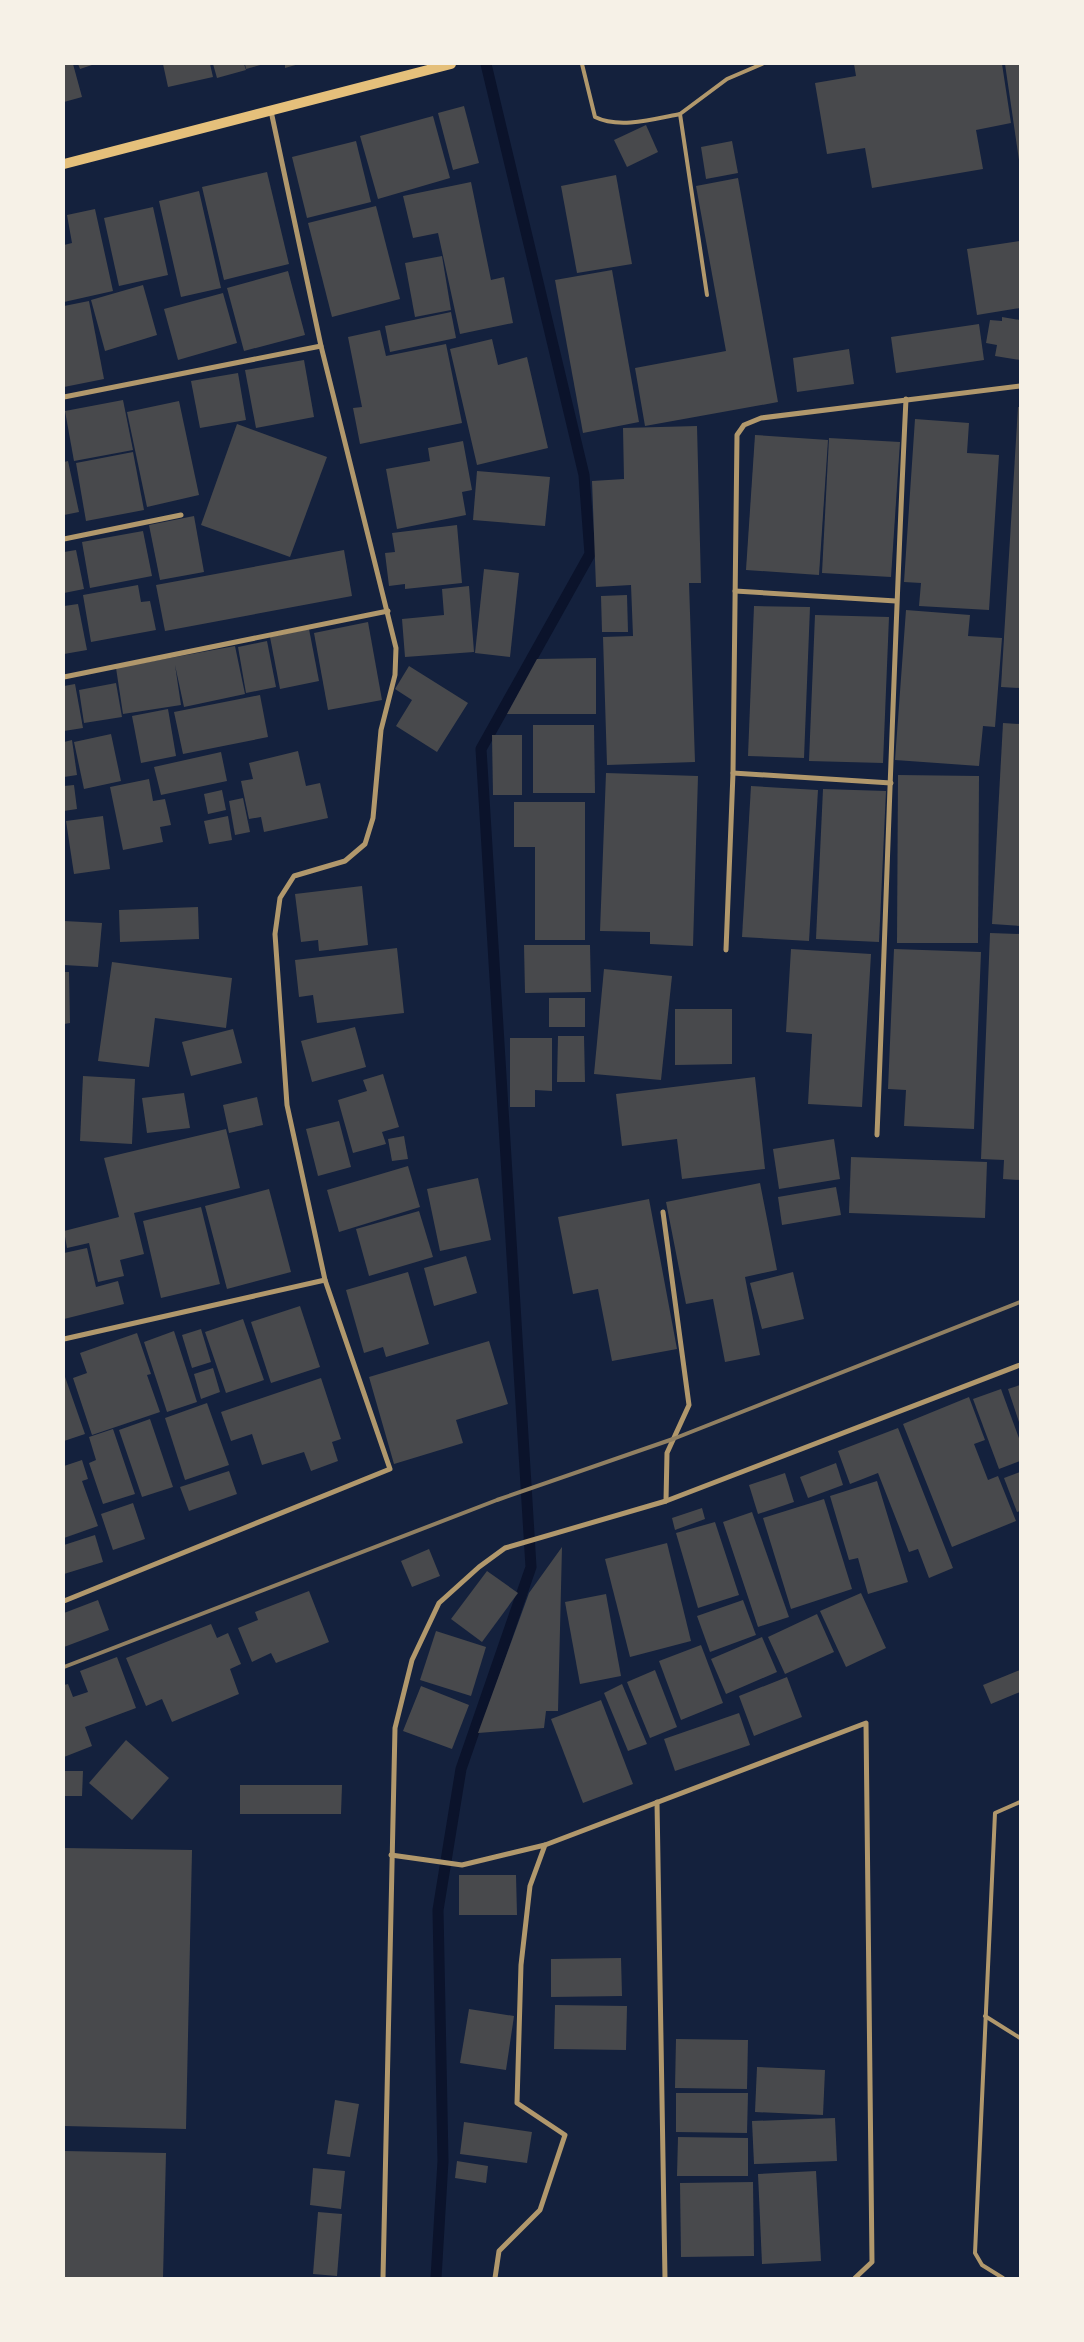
<svg xmlns="http://www.w3.org/2000/svg" width="1084" height="2342" viewBox="0 0 1084 2342" font-family="'PT Sans',sans-serif">
	<style>
		.lines { fill: none; stroke-linecap: round; stroke-linejoin: round }
		.stream { stroke: #0b132b; stroke-width: 11 }
		.building { fill: #48494c }
		.service { stroke: #b1986c; stroke-width: 4 }
		.minor { stroke: #b1986c; stroke-width: 5 }
		.secondary { stroke: #e5c07b; stroke-width: 10 }
		.rail { stroke: #918062; stroke-width: 4 }
	</style>
	<rect width="100%" height="100%" fill="#14213d"/>
	<g class="lines">
		<!-- stream -->
		<path class="stream" d="M 436,2278 L 443,2161 L 438,1910 L 461,1769 L 531,1567 L 481,749 L 590,554 L 584,475 L 486,64"/>
	</g>
	<!-- building -->
	<g class="building">
		<path d="M 64,64 L 73,64 L 82,97 L 64,102 Z"/>
		<path d="M 78,64 L 95,64 L 80,69 Z"/>
		<path d="M 163,64 L 210,64 L 213,77 L 168,87 Z"/>
		<path d="M 213,64 L 244,64 L 246,70 L 217,78 Z"/>
		<path d="M 245,64 L 264,64 L 246,69 Z"/>
		<path d="M 285,64 L 299,64 L 285,68 Z"/>
		<path d="M 854,64 L 1002,64 L 1011,123 L 976,130 L 983,169 L 872,188 L 865,148 L 827,154 L 815,83 L 856,76 Z"/>
		<path d="M 1005,64 L 1020,64 L 1020,160 L 1019,160 Z"/>
		<path d="M 464,106 L 479,163 L 453,170 L 438,113 Z"/>
		<path d="M 433,116 L 450,178 L 378,199 L 360,136 Z"/>
		<path d="M 646,125 L 658,152 L 627,167 L 614,140 Z"/>
		<path d="M 356,141 L 371,202 L 307,218 L 292,157 Z"/>
		<path d="M 732,141 L 738,173 L 706,179 L 701,147 Z"/>
		<path d="M 267,172 L 289,264 L 224,280 L 202,187 Z"/>
		<path d="M 616,175 L 632,264 L 577,273 L 561,186 Z"/>
		<path d="M 738,178 L 778,402 L 645,426 L 635,368 L 726,351 L 696,186 Z"/>
		<path d="M 471,182 L 491,280 L 504,277 L 513,323 L 460,334 L 438,233 L 413,238 L 403,196 Z"/>
		<path d="M 199,191 L 221,288 L 181,297 L 159,201 Z"/>
		<path d="M 376,206 L 400,299 L 332,317 L 308,223 Z"/>
		<path d="M 153,207 L 168,275 L 119,286 L 104,218 Z"/>
		<path d="M 95,209 L 113,291 L 64,302 L 64,245 L 72,243 L 67,215 Z"/>
		<path d="M 1020,241 L 1020,308 L 977,315 L 967,249 Z"/>
		<path d="M 442,256 L 451,310 L 415,317 L 405,263 Z"/>
		<path d="M 612,270 L 639,422 L 583,433 L 555,280 Z"/>
		<path d="M 288,271 L 305,335 L 244,351 L 227,288 Z"/>
		<path d="M 143,285 L 157,335 L 105,351 L 91,300 Z"/>
		<path d="M 223,293 L 237,343 L 178,360 L 164,309 Z"/>
		<path d="M 89,301 L 104,379 L 64,387 L 64,306 Z"/>
		<path d="M 451,312 L 456,338 L 390,352 L 385,326 Z"/>
		<path d="M 1002,317 L 1020,320 L 1020,360 L 995,356 L 997,345 L 986,343 L 990,320 L 1002,321 Z"/>
		<path d="M 979,324 L 984,360 L 896,373 L 891,337 Z"/>
		<path d="M 380,330 L 386,356 L 446,344 L 462,423 L 360,444 L 353,408 L 362,407 L 348,337 Z"/>
		<path d="M 492,339 L 498,365 L 527,357 L 548,448 L 477,465 L 450,349 Z"/>
		<path d="M 849,349 L 854,384 L 797,392 L 793,358 Z"/>
		<path d="M 304,360 L 314,417 L 256,428 L 245,370 Z"/>
		<path d="M 238,373 L 246,420 L 200,428 L 191,381 Z"/>
		<path d="M 123,400 L 133,450 L 74,461 L 65,411 Z"/>
		<path d="M 179,401 L 199,495 L 147,507 L 127,412 Z"/>
		<path d="M 1018,407 L 1020,407 L 1020,688 L 1001,687 Z"/>
		<path d="M 915,419 L 969,423 L 967,453 L 999,455 L 989,610 L 919,606 L 921,583 L 904,582 Z"/>
		<path d="M 237,424 L 327,457 L 290,557 L 201,525 Z"/>
		<path d="M 697,426 L 701,583 L 689,583 L 695,762 L 607,765 L 603,637 L 633,636 L 631,585 L 596,587 L 592,481 L 624,479 L 623,428 Z"/>
		<path d="M 755,435 L 828,440 L 819,575 L 746,570 Z"/>
		<path d="M 829,438 L 900,442 L 891,577 L 822,573 Z"/>
		<path d="M 463,441 L 472,490 L 462,492 L 466,515 L 397,529 L 386,469 L 430,461 L 428,448 Z"/>
		<path d="M 133,452 L 144,510 L 86,521 L 76,463 Z"/>
		<path d="M 68,461 L 79,512 L 64,515 L 64,462 Z"/>
		<path d="M 477,471 L 550,477 L 545,526 L 473,520 Z"/>
		<path d="M 194,516 L 204,572 L 160,580 L 149,525 Z"/>
		<path d="M 457,525 L 462,583 L 405,589 L 405,584 L 389,586 L 385,553 L 395,552 L 392,533 Z"/>
		<path d="M 143,531 L 152,576 L 90,588 L 82,542 Z"/>
		<path d="M 76,550 L 84,589 L 64,593 L 64,552 Z"/>
		<path d="M 344,550 L 352,596 L 165,631 L 156,585 Z"/>
		<path d="M 484,569 L 519,573 L 510,657 L 475,653 Z"/>
		<path d="M 138,585 L 141,602 L 150,601 L 156,630 L 91,642 L 83,595 Z"/>
		<path d="M 469,586 L 474,652 L 405,657 L 402,619 L 444,615 L 442,589 Z"/>
		<path d="M 627,595 L 628,632 L 602,632 L 601,596 Z"/>
		<path d="M 78,604 L 87,650 L 64,654 L 64,606 Z"/>
		<path d="M 754,606 L 810,607 L 804,758 L 748,756 Z"/>
		<path d="M 906,610 L 970,615 L 968,636 L 1002,638 L 995,727 L 983,726 L 979,766 L 895,760 Z"/>
		<path d="M 815,615 L 889,617 L 883,763 L 809,761 Z"/>
		<path d="M 368,622 L 382,700 L 328,710 L 314,633 Z"/>
		<path d="M 309,629 L 319,681 L 280,689 L 270,637 Z"/>
		<path d="M 267,641 L 276,687 L 246,693 L 238,647 Z"/>
		<path d="M 235,646 L 245,694 L 184,707 L 175,665 L 181,705 L 123,714 L 116,668 Z"/>
		<path d="M 596,658 L 596,714 L 507,714 L 537,659 Z"/>
		<path d="M 409,666 L 468,703 L 437,752 L 396,726 L 412,700 L 395,689 Z"/>
		<path d="M 116,683 L 122,717 L 84,723 L 79,690 Z"/>
		<path d="M 75,684 L 83,728 L 64,731 L 64,686 Z"/>
		<path d="M 260,695 L 268,737 L 183,754 L 174,712 Z"/>
		<path d="M 168,709 L 176,756 L 141,763 L 132,716 Z"/>
		<path d="M 1003,723 L 1020,724 L 1020,926 L 992,924 Z"/>
		<path d="M 533,725 L 594,725 L 595,793 L 533,793 Z"/>
		<path d="M 111,734 L 121,781 L 84,789 L 74,742 Z"/>
		<path d="M 492,735 L 522,735 L 522,795 L 493,795 Z"/>
		<path d="M 72,740 L 77,775 L 64,777 L 64,742 Z"/>
		<path d="M 298,751 L 306,786 L 320,783 L 328,818 L 264,832 L 261,817 L 249,819 L 241,781 L 253,779 L 249,763 Z"/>
		<path d="M 221,752 L 227,781 L 161,795 L 154,767 Z"/>
		<path d="M 606,773 L 698,776 L 693,946 L 650,944 L 650,932 L 600,931 Z"/>
		<path d="M 898,775 L 979,776 L 978,943 L 897,943 Z"/>
		<path d="M 149,779 L 153,801 L 165,799 L 171,825 L 160,827 L 163,842 L 123,850 L 110,787 Z"/>
		<path d="M 74,785 L 77,809 L 64,811 L 64,786 Z"/>
		<path d="M 751,786 L 818,790 L 809,941 L 742,937 Z"/>
		<path d="M 823,789 L 886,791 L 879,942 L 816,939 Z"/>
		<path d="M 222,790 L 226,810 L 208,814 L 204,794 Z"/>
		<path d="M 243,798 L 250,832 L 235,835 L 229,801 Z"/>
		<path d="M 514,802 L 585,802 L 585,940 L 535,940 L 535,847 L 514,847 Z"/>
		<path d="M 103,816 L 110,869 L 74,874 L 66,821 Z"/>
		<path d="M 228,816 L 232,840 L 209,844 L 204,821 Z"/>
		<path d="M 362,886 L 368,945 L 319,951 L 318,940 L 301,942 L 295,894 Z"/>
		<path d="M 198,907 L 199,939 L 120,942 L 119,910 Z"/>
		<path d="M 64,921 L 102,923 L 98,967 L 64,965 Z"/>
		<path d="M 990,933 L 1020,934 L 1020,1180 L 1003,1179 L 1004,1160 L 981,1159 Z"/>
		<path d="M 524,945 L 590,945 L 591,992 L 525,993 Z"/>
		<path d="M 397,948 L 404,1013 L 317,1023 L 313,995 L 299,997 L 295,960 Z"/>
		<path d="M 791,949 L 871,954 L 862,1107 L 808,1104 L 812,1034 L 786,1032 Z"/>
		<path d="M 894,949 L 981,952 L 974,1129 L 904,1126 L 906,1090 L 888,1089 Z"/>
		<path d="M 112,962 L 232,978 L 226,1028 L 155,1018 L 149,1067 L 98,1061 Z"/>
		<path d="M 604,969 L 672,976 L 661,1080 L 594,1074 Z"/>
		<path d="M 64,972 L 69,972 L 70,1023 L 64,1024 Z"/>
		<rect x="549" y="998" width="36" height="29"/>
		<path d="M 675,1009 L 732,1009 L 732,1064 L 675,1065 Z"/>
		<path d="M 355,1027 L 366,1067 L 312,1082 L 301,1041 Z"/>
		<path d="M 233,1029 L 242,1063 L 191,1076 L 182,1042 Z"/>
		<path d="M 558,1036 L 584,1036 L 585,1082 L 557,1082 Z"/>
		<path d="M 510,1038 L 552,1038 L 552,1091 L 535,1090 L 535,1107 L 510,1107 Z"/>
		<path d="M 383,1074 L 399,1127 L 382,1132 L 386,1144 L 353,1153 L 338,1100 L 367,1091 L 363,1080 Z"/>
		<path d="M 83,1076 L 135,1079 L 132,1144 L 80,1141 Z"/>
		<path d="M 755,1077 L 765,1169 L 682,1179 L 677,1139 L 622,1146 L 616,1094 Z"/>
		<path d="M 184,1093 L 190,1128 L 147,1133 L 142,1098 Z"/>
		<path d="M 257,1097 L 263,1125 L 229,1133 L 223,1105 Z"/>
		<path d="M 339,1121 L 351,1167 L 318,1176 L 306,1129 Z"/>
		<path d="M 226,1129 L 240,1188 L 134,1213 L 144,1254 L 120,1260 L 124,1276 L 98,1282 L 89,1243 L 67,1248 L 64,1231 L 119,1217 L 104,1158 Z"/>
		<path d="M 404,1136 L 408,1159 L 392,1161 L 388,1139 Z"/>
		<path d="M 834,1139 L 840,1179 L 779,1189 L 773,1149 Z"/>
		<path d="M 851,1157 L 987,1162 L 985,1218 L 849,1213 Z"/>
		<path d="M 408,1166 L 420,1207 L 339,1232 L 327,1190 Z"/>
		<path d="M 478,1178 L 491,1240 L 440,1251 L 427,1189 Z"/>
		<path d="M 760,1183 L 777,1270 L 745,1277 L 760,1355 L 725,1362 L 713,1299 L 686,1304 L 666,1202 Z"/>
		<path d="M 836,1187 L 841,1215 L 782,1225 L 778,1197 Z"/>
		<path d="M 269,1189 L 291,1272 L 227,1289 L 205,1206 Z"/>
		<path d="M 649,1199 L 677,1349 L 612,1361 L 598,1289 L 573,1294 L 558,1217 Z"/>
		<path d="M 201,1207 L 220,1284 L 161,1298 L 143,1221 Z"/>
		<path d="M 419,1211 L 433,1257 L 369,1276 L 356,1229 Z"/>
		<path d="M 87,1248 L 96,1287 L 118,1281 L 124,1304 L 64,1319 L 64,1253 Z"/>
		<path d="M 466,1256 L 477,1293 L 434,1306 L 424,1268 Z"/>
		<path d="M 408,1272 L 429,1344 L 386,1357 L 383,1347 L 364,1353 L 346,1290 Z"/>
		<path d="M 793,1272 L 804,1319 L 762,1329 L 750,1283 Z"/>
		<path d="M 300,1306 L 320,1367 L 271,1383 L 251,1322 Z"/>
		<path d="M 243,1319 L 264,1380 L 226,1393 L 205,1332 Z"/>
		<path d="M 201,1329 L 211,1362 L 192,1368 L 182,1335 Z"/>
		<path d="M 174,1331 L 197,1402 L 167,1412 L 144,1342 Z"/>
		<path d="M 137,1333 L 151,1374 L 147,1375 L 160,1412 L 92,1435 L 73,1378 L 87,1373 L 80,1353 Z"/>
		<path d="M 489,1341 L 508,1404 L 456,1420 L 463,1443 L 394,1464 L 369,1377 Z"/>
		<path d="M 213,1368 L 220,1392 L 201,1399 L 194,1374 Z"/>
		<path d="M 64,1374 L 85,1434 L 64,1441 Z"/>
		<path d="M 321,1378 L 341,1439 L 332,1442 L 338,1461 L 311,1471 L 304,1452 L 262,1465 L 252,1434 L 231,1441 L 221,1412 Z"/>
		<path d="M 1020,1385 L 1020,1425 L 1008,1389 Z"/>
		<path d="M 1001,1389 L 1020,1441 L 1020,1461 L 999,1469 L 973,1399 Z"/>
		<path d="M 969,1397 L 985,1440 L 974,1444 L 988,1480 L 998,1476 L 1016,1521 L 952,1547 L 903,1424 Z"/>
		<path d="M 207,1403 L 229,1465 L 185,1480 L 165,1418 Z"/>
		<path d="M 150,1419 L 173,1487 L 142,1497 L 119,1430 Z"/>
		<path d="M 898,1428 L 953,1568 L 929,1578 L 918,1549 L 909,1552 L 878,1473 L 850,1484 L 838,1451 Z"/>
		<path d="M 113,1429 L 135,1494 L 103,1504 L 89,1463 L 96,1460 L 89,1437 Z"/>
		<path d="M 82,1460 L 88,1479 L 82,1481 L 98,1526 L 64,1538 L 64,1466 Z"/>
		<path d="M 836,1463 L 843,1485 L 808,1498 L 800,1477 Z"/>
		<path d="M 229,1471 L 237,1494 L 189,1511 L 180,1487 Z"/>
		<path d="M 1020,1472 L 1020,1511 L 1017,1512 L 1004,1478 Z"/>
		<path d="M 785,1473 L 794,1502 L 758,1514 L 749,1485 Z"/>
		<path d="M 877,1481 L 908,1582 L 868,1594 L 858,1558 L 849,1560 L 830,1496 Z"/>
		<path d="M 824,1499 L 852,1589 L 791,1609 L 763,1518 Z"/>
		<path d="M 133,1503 L 145,1539 L 113,1550 L 101,1514 Z"/>
		<path d="M 702,1508 L 705,1519 L 675,1530 L 672,1518 Z"/>
		<path d="M 752,1512 L 789,1617 L 758,1627 L 723,1522 Z"/>
		<path d="M 715,1522 L 739,1595 L 698,1608 L 676,1533 Z"/>
		<path d="M 95,1535 L 103,1562 L 64,1574 L 64,1545 Z"/>
		<path d="M 667,1543 L 691,1641 L 630,1657 L 605,1559 Z"/>
		<path d="M 562,1547 L 558,1711 L 546,1711 L 544,1728 L 478,1733 L 529,1593 Z"/>
		<path d="M 429,1549 L 440,1576 L 412,1587 L 401,1561 Z"/>
		<path d="M 487,1571 L 518,1593 L 482,1642 L 451,1619 Z"/>
		<path d="M 309,1591 L 329,1642 L 276,1663 L 271,1653 L 252,1662 L 238,1628 L 258,1620 L 255,1612 Z"/>
		<path d="M 861,1593 L 886,1648 L 846,1667 L 820,1611 Z"/>
		<path d="M 606,1594 L 621,1676 L 580,1684 L 565,1602 Z"/>
		<path d="M 98,1600 L 109,1630 L 64,1647 L 64,1613 Z"/>
		<path d="M 743,1600 L 756,1635 L 710,1652 L 697,1616 Z"/>
		<path d="M 817,1614 L 834,1652 L 785,1674 L 768,1637 Z"/>
		<path d="M 211,1624 L 217,1638 L 228,1633 L 241,1664 L 230,1669 L 239,1694 L 172,1722 L 162,1699 L 146,1706 L 126,1658 Z"/>
		<path d="M 436,1631 L 486,1647 L 471,1696 L 420,1680 Z"/>
		<path d="M 762,1637 L 777,1672 L 726,1694 L 711,1659 Z"/>
		<path d="M 701,1645 L 723,1703 L 681,1720 L 659,1661 Z"/>
		<path d="M 117,1657 L 136,1708 L 85,1727 L 92,1746 L 64,1757 L 64,1685 L 68,1684 L 73,1697 L 88,1692 L 80,1671 Z"/>
		<path d="M 655,1670 L 677,1727 L 650,1738 L 627,1682 Z"/>
		<path d="M 1020,1670 L 1020,1692 L 991,1704 L 983,1685 Z"/>
		<path d="M 787,1677 L 802,1717 L 754,1736 L 739,1696 Z"/>
		<path d="M 622,1684 L 647,1744 L 628,1751 L 604,1693 Z"/>
		<path d="M 421,1686 L 469,1705 L 452,1749 L 403,1731 Z"/>
		<path d="M 601,1700 L 633,1784 L 583,1803 L 551,1719 Z"/>
		<path d="M 739,1713 L 750,1745 L 675,1771 L 664,1739 Z"/>
		<path d="M 126,1740 L 169,1778 L 132,1820 L 89,1783 Z"/>
		<path d="M 64,1771 L 83,1771 L 82,1796 L 64,1796 Z"/>
		<path d="M 240,1785 L 342,1785 L 341,1814 L 240,1814 Z"/>
		<path d="M 64,1848 L 192,1850 L 186,2129 L 64,2126 Z"/>
		<path d="M 459,1875 L 516,1875 L 517,1915 L 459,1915 Z"/>
		<path d="M 621,1958 L 622,1996 L 551,1997 L 551,1959 Z"/>
		<path d="M 555,2005 L 627,2006 L 626,2050 L 554,2049 Z"/>
		<path d="M 469,2009 L 514,2016 L 506,2070 L 460,2063 Z"/>
		<path d="M 676,2039 L 748,2040 L 747,2089 L 675,2088 Z"/>
		<path d="M 757,2067 L 825,2070 L 823,2115 L 755,2112 Z"/>
		<path d="M 676,2093 L 748,2093 L 747,2133 L 676,2132 Z"/>
		<path d="M 335,2100 L 359,2104 L 350,2157 L 327,2154 Z"/>
		<path d="M 835,2118 L 837,2161 L 754,2164 L 752,2121 Z"/>
		<path d="M 464,2122 L 532,2132 L 527,2163 L 460,2154 Z"/>
		<path d="M 678,2137 L 748,2138 L 748,2176 L 677,2176 Z"/>
		<path d="M 64,2151 L 166,2153 L 163,2278 L 64,2278 Z"/>
		<path d="M 457,2161 L 488,2166 L 486,2183 L 455,2178 Z"/>
		<path d="M 313,2168 L 345,2171 L 341,2209 L 310,2205 Z"/>
		<path d="M 816,2171 L 821,2261 L 762,2264 L 758,2174 Z"/>
		<path d="M 753,2182 L 754,2256 L 681,2257 L 680,2183 Z"/>
		<path d="M 318,2212 L 342,2214 L 337,2276 L 313,2274 Z"/>
	</g>
	<g class="lines">
		<!-- service -->
		<g class="service">
			<path d="M 582,64 L 595,117 C 619,129 654,119 680,114"/>
			<path d="M 707,295 L 680,114 L 727,79 L 762,64"/>
			<path d="M 985,2016 L 1020,2038"/>
			<path d="M 1003,2278 L 982,2265 L 975,2253 L 995,1813 L 1020,1802"/>
		</g>
		<!-- minor -->
		<g class="minor">
			<path d="M 64,397 L 321,346"/>
			<path d="M 64,539 L 181,515"/>
			<path d="M 735,591 L 896,601"/>
			<path d="M 64,677 L 388,611"/>
			<path d="M 733,773 L 891,783"/>
			<path d="M 726,950 L 733,773 L 737,435 L 744,425 L 761,418 L 1020,386"/>
			<path d="M 877,1135 C 887,890 894,644 906,399"/>
			<path d="M 663,1212 L 689,1405 L 667,1453 L 666,1501"/>
			<path d="M 64,1339 L 325,1280"/>
			<path d="M 64,1601 L 390,1469 L 325,1280 L 287,1105 L 275,934 L 280,898 L 294,876 L 345,861 L 365,844 L 373,818 L 381,730 L 395,675 L 396,648 L 321,346 L 271,111"/>
			<path d="M 657,1802 L 665,2278"/>
			<path d="M 545,1845 L 866,1723 L 872,2262 L 855,2278"/>
			<path d="M 391,1855 L 462,1865 L 545,1845 L 530,1886 L 521,1965 L 517,2103 L 565,2135 L 540,2210 L 499,2251 L 495,2278"/>
			<path d="M 383,2278 L 395,1728 L 412,1660 L 439,1603 L 479,1567 L 505,1548 L 666,1501 L 1020,1365"/>
		</g>
		<!-- secondary -->
		<path class="secondary" d="M 64,164 L 451,64"/>
		<!-- rail -->
		<path class="rail" d="M 64,1667 L 497,1500 L 673,1439 L 1020,1302"/>
	</g>
	<!-- border -->
	<rect width="1084" height="2342" fill="none" stroke="#f6f1e7" stroke-width="130"/>
</svg>
